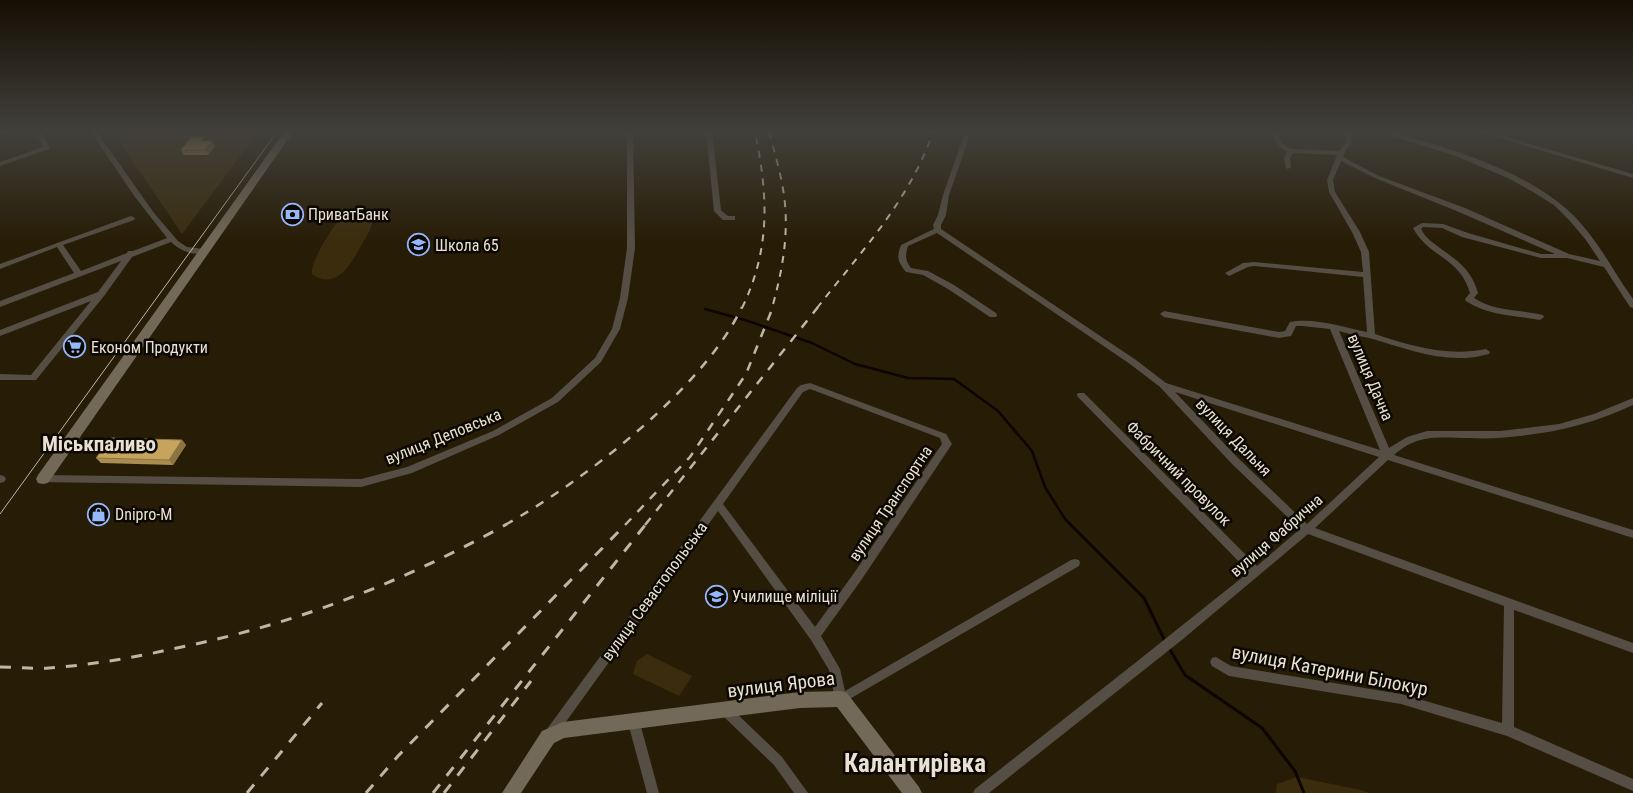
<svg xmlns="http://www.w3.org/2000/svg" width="1633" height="793" viewBox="0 0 1633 793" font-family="'Roboto Condensed',sans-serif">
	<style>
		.green { fill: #3b2c0d }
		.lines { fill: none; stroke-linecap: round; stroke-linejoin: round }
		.stream-far1 { stroke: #0d0500; stroke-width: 2.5 }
		.stream { stroke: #0d0500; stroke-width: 3 }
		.street { fill: #544e44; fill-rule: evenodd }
		.secondary { fill: #726958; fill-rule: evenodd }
		.tram { stroke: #bfb6a6; stroke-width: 1 }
		.rail-far2 { stroke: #bfb6a6; stroke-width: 2; stroke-dasharray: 7 7; stroke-linecap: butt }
		.rail-far1 { stroke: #bfb6a6; stroke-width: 2.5; stroke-dasharray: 9 9; stroke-linecap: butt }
		.rail { stroke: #bfb6a6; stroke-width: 3; stroke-dasharray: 11 11; stroke-linecap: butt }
		.wall { fill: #aa8d51 }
		.shaded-wall { fill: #8b7342 }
		.building { fill: #c6a45e; stroke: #8b7342 }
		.labels { text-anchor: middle; stroke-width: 5; stroke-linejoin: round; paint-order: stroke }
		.poi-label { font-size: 16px; fill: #e9e1d3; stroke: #0c0802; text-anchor: start }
		.street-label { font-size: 16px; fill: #e9e1d3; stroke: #0c0802 }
		.near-street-label { font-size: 19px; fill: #e9e1d3; stroke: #0c0802 }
		.district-label { font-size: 21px; font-weight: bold; fill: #e9e1d3; stroke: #0c0802 }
		.near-district-label { font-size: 25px; font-weight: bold; fill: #e9e1d3; stroke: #0c0802 }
	</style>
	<rect width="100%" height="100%" fill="#271c05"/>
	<!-- green -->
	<g class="green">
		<path d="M 113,132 L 258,132 L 182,234 Z"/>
		<path d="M 356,215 L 367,216 L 372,222 C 371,230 366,237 362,244 C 353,261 337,292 312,274 C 309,266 331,228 338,222 C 343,218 350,216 356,215 Z"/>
		<path d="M 647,654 L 692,676 L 679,696 L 633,674 L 637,661 Z"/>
		<path d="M 1297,777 L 1361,790 L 1369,793 L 1276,793 L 1277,784 Z"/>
	</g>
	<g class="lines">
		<!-- stream-far1 -->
		<path class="stream-far1" d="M 705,309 L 745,320 L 812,343 L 855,364 L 908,378 L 954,379 L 998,411 L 1032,451 L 1045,487 L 1065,519 L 1071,525"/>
		<!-- stream -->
		<g class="stream">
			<path d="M 1070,524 L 1144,598 L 1165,641"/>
			<path d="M 1169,648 L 1185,675 L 1262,728 L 1295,771 L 1304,793"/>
		</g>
		<!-- street -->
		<g class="street">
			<path d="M 0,132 L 8,132 L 0,135 Z"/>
			<path d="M 36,132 L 42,132 L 50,148 L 49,149 L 0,166 L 0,162 L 43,147 Z"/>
			<path d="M 91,132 L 97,132 L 154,213 L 178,241 L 187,247 L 204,249 L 208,251 C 196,258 180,251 171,242 L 132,257 L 104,296 L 36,380 L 0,380 L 0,374 L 31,375 L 91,301 L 0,336 L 0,330 L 98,292 L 121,261 L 0,307 L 0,301 L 74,273 L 57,247 L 0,269 L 0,264 L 131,216 L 135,218 L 134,220 L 63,245 L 81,271 L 127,253 L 128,251 L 133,251 L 167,238 L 135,197 Z"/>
			<path d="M 627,132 L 633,132 L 635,248 L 628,298 L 620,329 L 601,362 L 558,402 L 499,435 L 412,473 L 361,487 L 40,482 L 38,479 L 40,476 L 43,475 L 361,479 L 407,467 L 493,431 L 552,398 L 595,358 L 612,329 L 620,298 L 627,248 Z"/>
			<path d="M 706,132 L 712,132 L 721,210 L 728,216 L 735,216 L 735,220 L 723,220 L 714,211 Z"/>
			<path d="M 965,132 L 971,132 L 949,195 L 946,215 L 941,225 L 941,229 L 1136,360 L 1166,383 L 1380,450 L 1330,329 L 1302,326 L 1296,326 L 1291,336 L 1279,338 L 1164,317 L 1160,314 L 1164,311 L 1279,332 L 1285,331 L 1290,322 C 1313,317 1344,327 1367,332 L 1363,277 L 1254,266 L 1248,267 L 1229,276 L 1225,273 L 1243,263 L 1254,262 L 1363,272 L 1361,252 L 1352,232 L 1329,192 L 1327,180 L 1337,155 L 1293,153 L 1290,159 L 1291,167 L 1288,169 L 1286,168 L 1284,159 L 1287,152 L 1281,148 L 1269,132 L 1275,132 L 1285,146 L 1292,149 L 1339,151 L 1346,142 L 1344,132 L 1350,132 L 1352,142 L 1347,148 L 1343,157 L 1379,176 L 1465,208 L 1569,254 L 1600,261 L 1586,240 L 1569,220 L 1554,205 L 1533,192 L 1508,178 L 1453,155 L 1379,132 C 1393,131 1409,137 1423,141 C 1474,156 1535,178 1573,215 C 1598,240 1613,271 1633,299 L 1633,308 L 1630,307 L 1604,267 L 1567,258 L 1541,258 L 1462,237 L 1442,228 L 1423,227 L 1421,229 C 1426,239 1435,244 1444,251 C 1461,263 1472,272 1478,293 L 1474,298 C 1495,312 1519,309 1543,315 L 1544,317 L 1540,320 C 1514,315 1489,316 1466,301 L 1465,299 L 1470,293 C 1460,257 1428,257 1413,228 L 1422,223 L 1443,224 L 1468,233 L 1541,254 L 1555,254 L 1459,212 L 1375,178 L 1341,161 L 1333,180 L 1335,192 L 1360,232 L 1369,252 L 1375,334 C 1412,346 1447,357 1486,349 L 1490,352 L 1489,354 C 1447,366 1409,349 1369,338 C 1359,336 1349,334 1339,331 L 1389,448 L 1407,437 L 1427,431 L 1500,431 L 1559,424 L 1594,414 L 1633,398 L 1633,405 C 1597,422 1559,432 1519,436 C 1503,438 1486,439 1470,438 C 1439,438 1419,433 1394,455 L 1633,530 L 1633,538 L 1388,460 L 1315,528 L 1633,643 L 1633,653 L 1514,610 L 1514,727 L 1633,779 L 1633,791 L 1507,736 L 1401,704 L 1229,676 L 1212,666 L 1210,662 L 1212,658 L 1216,657 L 1231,666 L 1401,694 L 1502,723 L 1504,606 L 1308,534 L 1183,639 L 989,793 L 973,793 L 975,789 L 1135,663 L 1249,572 L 1078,397 L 1077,395 L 1078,393 L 1084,393 L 1257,566 L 1300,529 L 1232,464 L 1160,387 L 1130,364 L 937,233 L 908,246 C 905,256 905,260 911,268 L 928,271 L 954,285 L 996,313 L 997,315 L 996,317 L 990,317 L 948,289 L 923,275 L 906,272 C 898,261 896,258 901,245 L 934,229 L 933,225 L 938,215 L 943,195 ZM 1175,392 L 1379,457 L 1307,524 L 1238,458 Z"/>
			<path d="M 1480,132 L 1489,132 L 1633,174 L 1633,178 Z"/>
			<path d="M 810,383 L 946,434 L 952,444 L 862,579 L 821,636 L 840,669 L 845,691 L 1071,560 L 1075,559 L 1079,560 L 1080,563 L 1079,566 L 841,704 L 837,703 L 835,699 L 829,670 L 811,640 L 718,511 L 555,737 L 551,739 L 547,737 L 545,733 L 547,729 L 797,388 L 801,385 ZM 810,389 L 940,438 L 942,444 L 854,573 L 815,627 L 723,504 L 803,392 Z"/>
			<path d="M 0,475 L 4,476 L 6,479 L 4,482 L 0,483 Z"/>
			<path d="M 726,705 L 730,707 L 782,757 L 808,793 L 794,793 L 774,765 L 722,715 L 720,711 L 722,707 Z"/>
			<path d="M 634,717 L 638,719 L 640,723 L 659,793 L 647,793 L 628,723 L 630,719 Z"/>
		</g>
		<!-- secondary -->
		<g class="secondary">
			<path d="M 284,132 L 293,132 L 48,483 L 43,484 L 38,483 L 36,479 L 38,475 Z"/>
			<path d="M 841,691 L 847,693 L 919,787 L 922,793 L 902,793 L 837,707 L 800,708 L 564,738 L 554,743 L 521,793 L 502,793 L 542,731 L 563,722 L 800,692 Z"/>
		</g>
		<!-- tram -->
		<path class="tram" d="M 0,514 L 277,132"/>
		<!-- rail-far2 -->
		<g class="rail-far2">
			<path d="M 769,132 C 774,151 780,170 783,189 C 790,229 783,269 772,308"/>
			<path d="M 742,308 C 771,248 768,195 755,132"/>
			<path d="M 817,308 C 860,253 910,200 933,132"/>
		</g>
		<!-- rail-far1 -->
		<g class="rail-far1">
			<path d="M 505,525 C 584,481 703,389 742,307"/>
			<path d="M 625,525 L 690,457 L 746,374 L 773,307"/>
			<path d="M 645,525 L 818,307"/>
		</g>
		<!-- rail -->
		<g class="rail">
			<path d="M 0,667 C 16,667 33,669 49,668 C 90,665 132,658 172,649 C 293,625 399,584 507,524"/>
			<path d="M 247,793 L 322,703"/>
			<path d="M 366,793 L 398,756 L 626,524"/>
			<path d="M 433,793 L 646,524"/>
			<path d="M 444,793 L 531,681"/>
		</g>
	</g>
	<!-- wall -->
	<g class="wall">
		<path d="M 206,141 L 215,146 L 208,155 L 184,155 L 181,150 Z"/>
		<path d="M 182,440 L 186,445 L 173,465 L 101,463 L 96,458 Z"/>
	</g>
	<!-- shaded-wall -->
	<g class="shaded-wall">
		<path d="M 212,141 L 215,146 L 208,155 L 205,150 Z"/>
		<path d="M 182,440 L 186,445 L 173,465 L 169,460 Z"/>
	</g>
	<!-- building -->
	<g class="building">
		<path d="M 191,137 L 204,137 L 201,141 L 212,141 L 205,150 L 181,150 Z"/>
		<path d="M 111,438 L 182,440 L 169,460 L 96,458 Z"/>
	</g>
	<!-- sky -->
	<linearGradient id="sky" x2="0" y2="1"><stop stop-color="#150f03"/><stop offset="0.54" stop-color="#41403b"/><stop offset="1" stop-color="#41403b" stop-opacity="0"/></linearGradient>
	<rect width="1633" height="243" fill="url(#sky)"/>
	<!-- icons -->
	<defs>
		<symbol id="bank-ring" viewBox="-11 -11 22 22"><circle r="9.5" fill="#0c0802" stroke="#95b7fd" stroke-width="1.5"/><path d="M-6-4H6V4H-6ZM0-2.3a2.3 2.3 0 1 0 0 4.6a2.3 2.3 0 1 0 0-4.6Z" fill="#95b7fd"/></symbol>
		<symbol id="school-ring" viewBox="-11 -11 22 22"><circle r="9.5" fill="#0c0802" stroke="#95b7fd" stroke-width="1.5"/><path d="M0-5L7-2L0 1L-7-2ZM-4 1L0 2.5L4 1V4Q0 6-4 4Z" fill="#95b7fd"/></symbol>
		<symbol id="supermarket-ring" viewBox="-11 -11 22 22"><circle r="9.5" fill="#0c0802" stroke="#95b7fd" stroke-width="1.5"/><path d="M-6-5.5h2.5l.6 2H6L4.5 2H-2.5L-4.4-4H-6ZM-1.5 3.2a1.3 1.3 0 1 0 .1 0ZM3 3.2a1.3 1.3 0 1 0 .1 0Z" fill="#95b7fd"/></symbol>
		<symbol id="shop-ring" viewBox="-11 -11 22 22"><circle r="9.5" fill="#0c0802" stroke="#95b7fd" stroke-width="1.5"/><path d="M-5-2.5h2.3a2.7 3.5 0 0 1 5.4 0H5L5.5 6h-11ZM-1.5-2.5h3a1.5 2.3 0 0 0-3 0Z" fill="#95b7fd"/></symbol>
		<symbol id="university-ring" viewBox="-11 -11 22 22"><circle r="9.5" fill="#0c0802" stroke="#95b7fd" stroke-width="1.5"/><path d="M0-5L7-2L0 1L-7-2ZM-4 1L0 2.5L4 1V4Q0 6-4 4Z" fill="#95b7fd"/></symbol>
	</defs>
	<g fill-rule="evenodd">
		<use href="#bank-ring" x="280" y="202" width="25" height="25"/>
		<use href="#school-ring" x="406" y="232" width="25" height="25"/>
		<use href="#supermarket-ring" x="62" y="334" width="25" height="25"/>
		<use href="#shop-ring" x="86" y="502" width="25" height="25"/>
		<use href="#university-ring" x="704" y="584" width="25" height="25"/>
	</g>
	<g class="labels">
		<!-- poi labels -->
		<g class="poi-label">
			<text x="308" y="220">ПриватБанк</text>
			<text x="435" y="251">Школа 65</text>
			<text x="91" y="353">Економ Продукти</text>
			<text x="115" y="520">Dnipro-M</text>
			<text x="732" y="602">Училище міліції</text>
		</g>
		<!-- street labels -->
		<g class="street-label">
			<text transform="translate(1371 377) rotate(67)" y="6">вулиця Дачна</text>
			<text transform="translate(443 436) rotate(-22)" y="6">вулиця Деповська</text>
			<text transform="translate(1234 437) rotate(46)" y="6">вулиця Дальня</text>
			<text transform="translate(1179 473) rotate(45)" y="6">Фабричний провулок</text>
			<text transform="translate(890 503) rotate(-56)" y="6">вулиця Транспортна</text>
			<text transform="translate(1276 535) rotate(-41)" y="6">вулиця Фабрична</text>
			<text transform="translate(654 591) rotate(-54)" y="6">вулиця Севастопольська</text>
		</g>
		<!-- near-street labels -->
		<g class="near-street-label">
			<text transform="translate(1330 670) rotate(11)" y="7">вулиця Катерини Білокур</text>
			<text transform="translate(781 684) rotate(-7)" y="7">вулиця Ярова</text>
		</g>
		<!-- district labels -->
		<g class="district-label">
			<text x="99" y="451">Міськпаливо</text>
		</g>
		<!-- near-district labels -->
		<g class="near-district-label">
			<text x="915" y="772">Калантирівка</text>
		</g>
	</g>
</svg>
